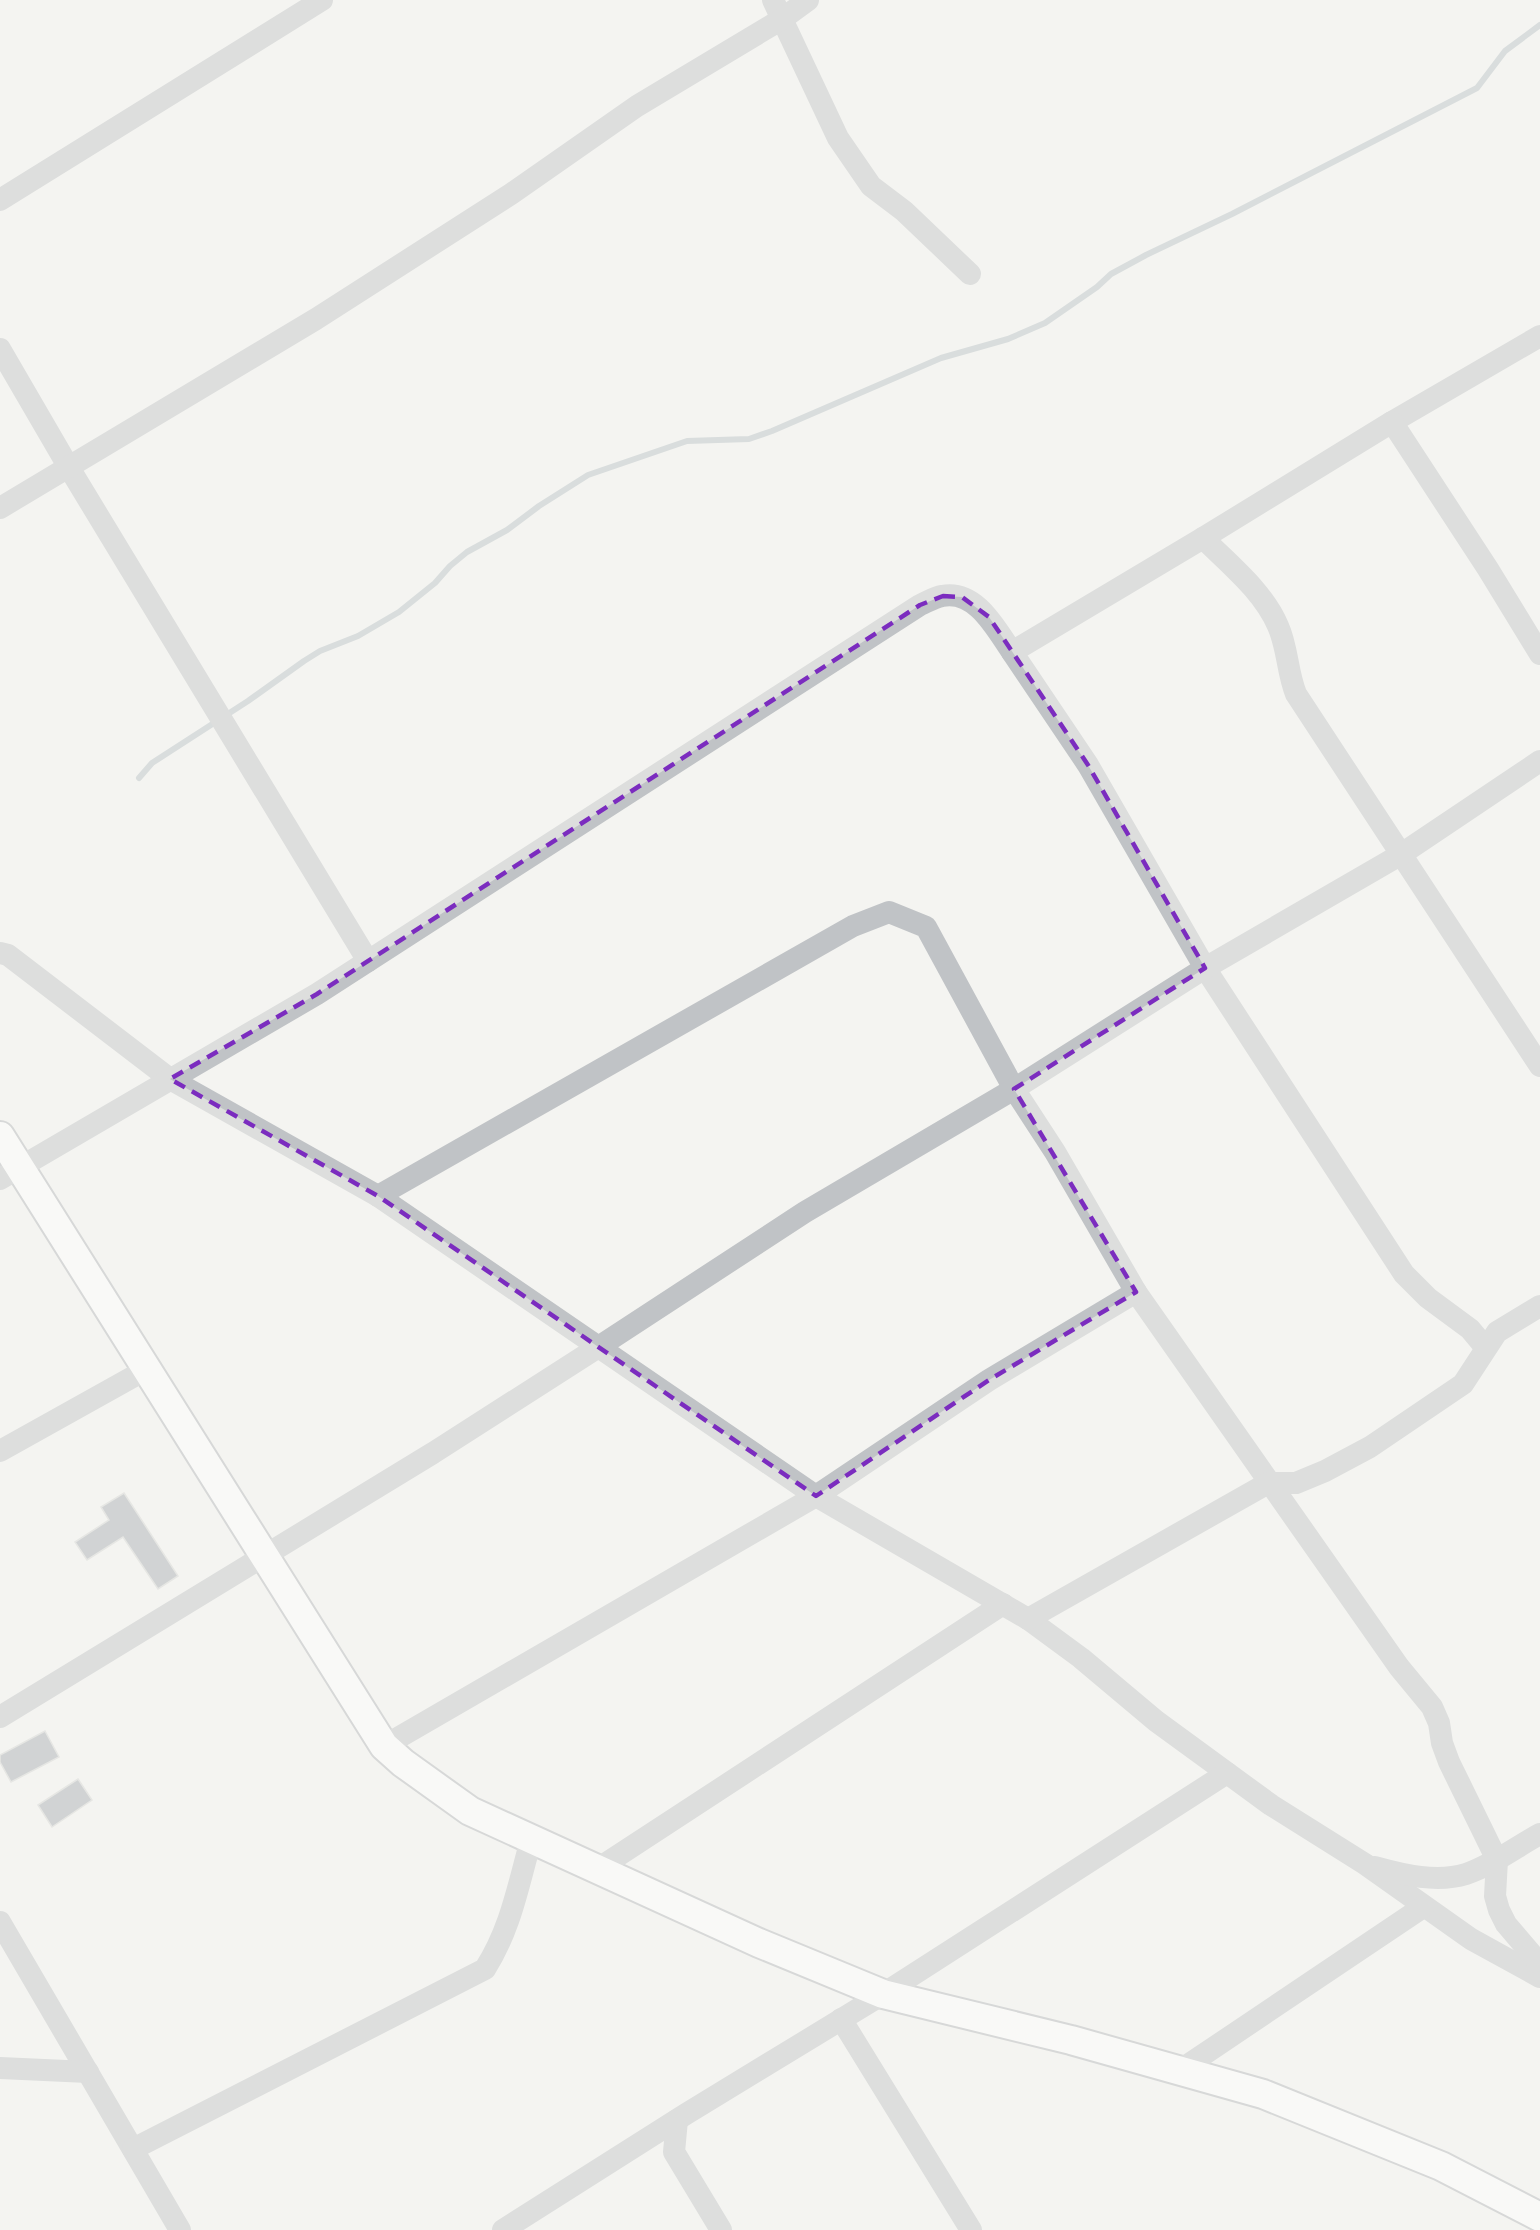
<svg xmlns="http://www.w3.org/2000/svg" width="1540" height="2230" viewBox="0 0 1540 2230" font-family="Commissioner,sans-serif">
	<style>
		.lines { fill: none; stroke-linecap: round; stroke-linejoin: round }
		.stream { stroke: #b8c1c6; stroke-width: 6 }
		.building { fill: #a6acb1; stroke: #d5d6d4; stroke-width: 1.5 }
		.major-casing { stroke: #b4b7ba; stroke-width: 32 }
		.minor { stroke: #c0c3c6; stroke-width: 22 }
		.major { stroke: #fff; stroke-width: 28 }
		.marked { fill: none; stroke: #7b2cbf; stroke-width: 4.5; stroke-dasharray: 12 8; stroke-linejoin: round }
	</style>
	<rect width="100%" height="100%" fill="#f4f4f1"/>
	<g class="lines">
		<!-- stream -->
		<path class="stream" d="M 139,778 L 152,763 L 248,701 L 304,661 L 320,651 L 358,636 L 399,612 L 435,583 L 450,566 L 467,552 L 507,530 L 539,506 L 588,475 L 687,441 L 749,439 L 772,431 L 941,358 L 1008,339 L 1045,323 L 1097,287 L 1111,274 L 1146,255 L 1232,214 L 1477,88 L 1505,51 L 1540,25"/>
	</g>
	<!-- building -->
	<g class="building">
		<path d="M 124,1493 L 178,1576 L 158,1589 L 123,1537 L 87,1560 L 75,1542 L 109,1520 L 101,1507 Z"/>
		<path d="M 45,1731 L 59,1757 L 11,1782 L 0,1762 L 0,1755 Z"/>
		<path d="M 78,1779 L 92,1800 L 52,1827 L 38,1805 Z"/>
	</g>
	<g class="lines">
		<defs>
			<path id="major" d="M 0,1136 L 384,1746 L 403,1763 L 470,1811 L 759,1943 L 883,1994 L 1071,2040 L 1263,2094 L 1441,2166 L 1540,2217"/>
		</defs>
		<!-- major casing -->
		<use href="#major" class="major-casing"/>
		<!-- minor -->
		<g class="minor">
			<path d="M 773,0 L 838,138 L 871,186 L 904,211 L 970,274"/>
			<path d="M 0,200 L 322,0"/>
			<path d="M 0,349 L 68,466 L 368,961"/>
			<path d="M 1392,422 L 1540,336"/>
			<path d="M 0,508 L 316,319 L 511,194 L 637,106 L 782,19 L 808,0"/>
			<path d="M 1203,538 C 1230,565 1263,591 1278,626 C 1288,648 1287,672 1296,694 L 1540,1066"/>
			<path d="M 0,953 L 8,955 L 170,1079 L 378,1196 L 816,1496 L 1028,1619 L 1081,1658 L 1156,1721 L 1271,1805 L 1365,1864 L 1471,1939 L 1540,1977"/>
			<path d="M 0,1179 L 317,994 L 920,605 C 927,602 935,597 942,596 C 976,589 996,629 1012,652"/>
			<path d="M 378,1196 L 853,926 L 889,912 L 926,927 L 1014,1089 L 1055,1152 L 1136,1292 L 1399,1667 L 1432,1707 L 1439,1723 L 1442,1743 L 1449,1762 L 1497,1860 L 1495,1896 L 1499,1910 L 1506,1924 L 1540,1964"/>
			<path d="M 1485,1347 L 1470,1329 L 1428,1298 L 1404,1274 L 1205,968 L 1088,765 L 1012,652 L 1203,538 L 1392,422 L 1488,569 L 1540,654"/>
			<path d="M 0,1451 L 147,1369"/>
			<path d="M 1028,1619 L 1268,1483 L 1296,1483 L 1325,1471 L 1370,1447 L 1463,1384 L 1497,1332 L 1540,1306"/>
			<path d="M 0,1717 L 433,1453 L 600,1346 L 805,1212 L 1014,1089 L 1205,968 L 1400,855 L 1540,761"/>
			<path d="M 384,1746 L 816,1496 L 989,1380 L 1136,1292"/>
			<path d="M 1375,1867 C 1404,1875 1437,1883 1466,1874 C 1493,1865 1516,1847 1540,1834"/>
			<path d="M 596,1870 L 1003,1604"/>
			<path d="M 0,1922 L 180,2230"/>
			<path d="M 841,2019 L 971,2230"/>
			<path d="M 0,2068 L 88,2072"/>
			<path d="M 1179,2071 L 1423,1907"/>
			<path d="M 677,2120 L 674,2152 L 721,2230"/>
			<path d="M 133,2149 L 485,1969 C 511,1928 518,1886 531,1840"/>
			<path d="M 503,2230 L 686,2114 L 883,1994 L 1227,1773"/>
		</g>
		<!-- major -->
		<use href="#major" class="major"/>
	</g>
	<!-- marked area -->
	<path d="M0 0H1540V2230H0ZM 943,596 L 962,597 L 989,617 L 1088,765 L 1205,968 L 1014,1089 L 1136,1292 L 989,1380 L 816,1496 L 378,1196 L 170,1079 L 317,994 L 920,605 Z" fill="#f4f4f1" fill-opacity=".55" fill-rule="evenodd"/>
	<path class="marked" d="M 943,596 L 962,597 L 989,617 L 1088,765 L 1205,968 L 1014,1089 L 1136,1292 L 989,1380 L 816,1496 L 378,1196 L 170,1079 L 317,994 L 920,605 Z"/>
</svg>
